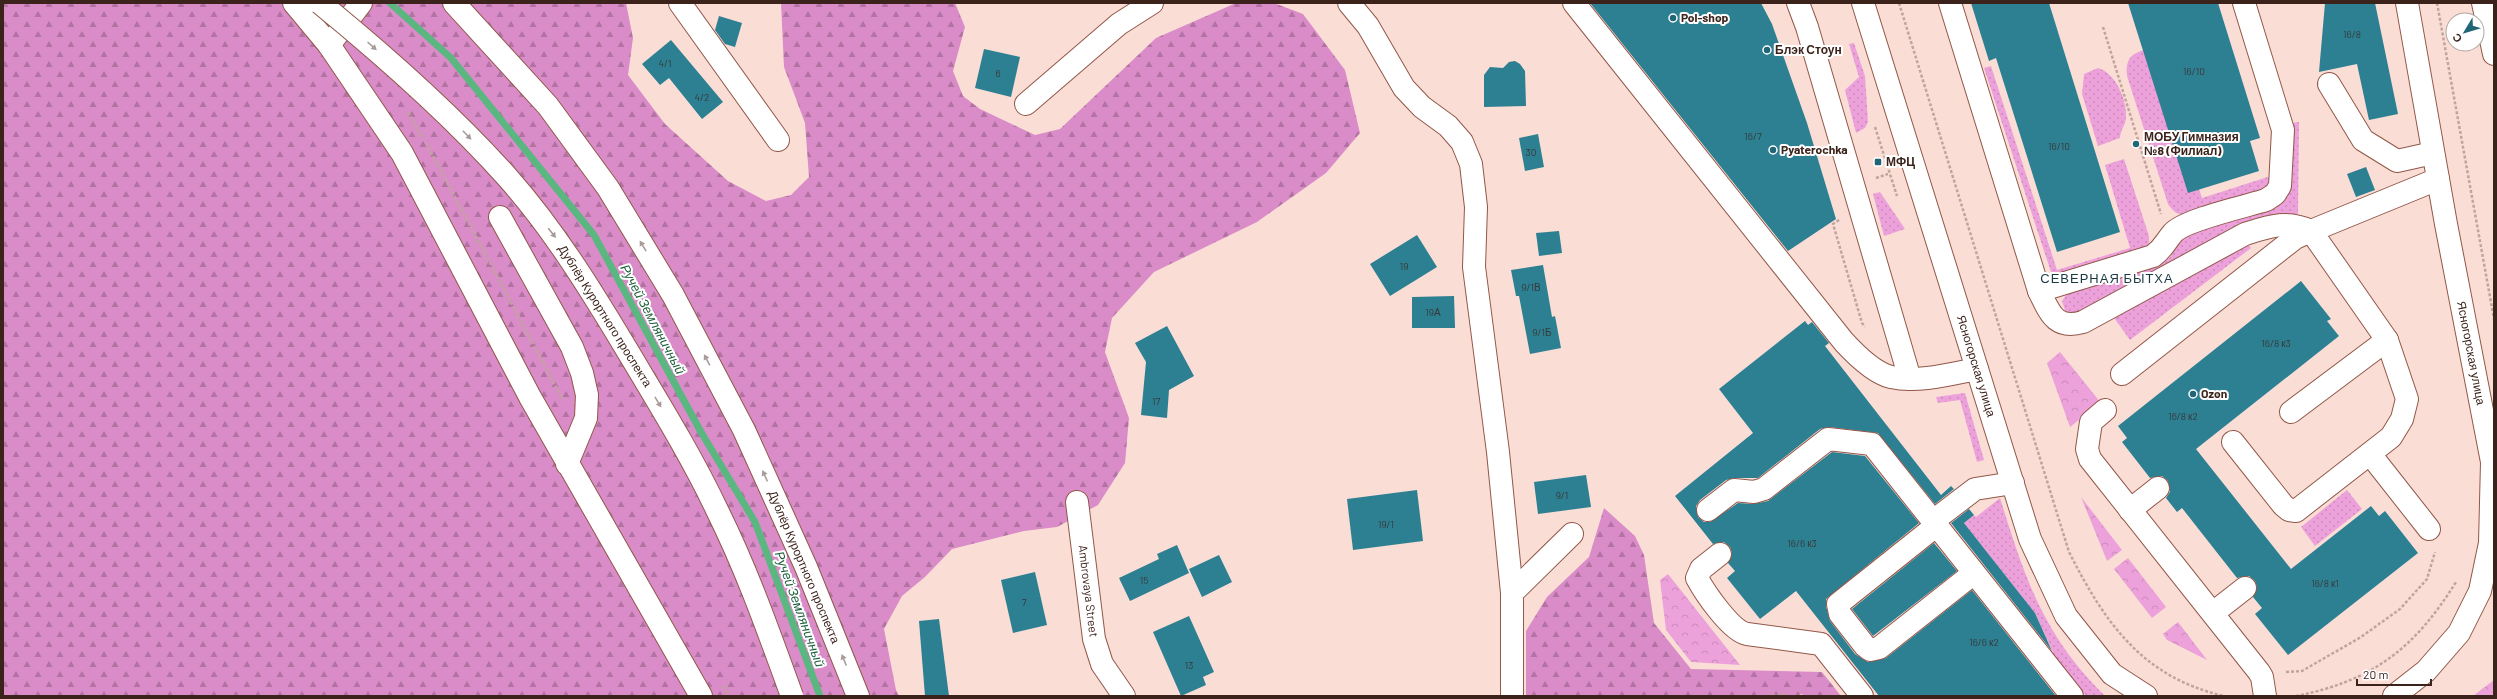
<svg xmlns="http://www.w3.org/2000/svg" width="2497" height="699" viewBox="0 0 2497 699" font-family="Barlow,sans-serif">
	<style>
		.grass { fill: url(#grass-dots) }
		.forest { fill: url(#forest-firs) }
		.park { fill: url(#park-crowns) }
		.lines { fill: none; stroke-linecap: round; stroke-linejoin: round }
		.stream { stroke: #59b77f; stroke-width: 7 }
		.building { fill: #2d7f92 }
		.minor-casing { stroke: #925748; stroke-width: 24 }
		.major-casing { stroke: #925748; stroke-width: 24 }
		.path { stroke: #c0a59d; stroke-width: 2.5; stroke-dasharray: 3 2; stroke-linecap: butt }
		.minor { stroke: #fff; stroke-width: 22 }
		.major { stroke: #fff; stroke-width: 22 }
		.major-bridge-casing { stroke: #925748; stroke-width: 24; stroke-linecap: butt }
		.major-bridge { stroke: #fff; stroke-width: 22 }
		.oneway { fill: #a79c98 }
		.poi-dot { fill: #206676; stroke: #fff; stroke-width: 1.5 }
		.labels { text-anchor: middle; stroke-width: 4; stroke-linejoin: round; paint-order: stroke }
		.number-label { font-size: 10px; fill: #383939 }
		.poi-label { font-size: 12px; font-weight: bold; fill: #3b221b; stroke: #fff; text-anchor: start }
		.street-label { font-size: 12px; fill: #3b221b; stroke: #fff }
		.neighbourhood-label { font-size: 13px; letter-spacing: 1px; fill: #1a3a42; stroke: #fff }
		.water-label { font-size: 13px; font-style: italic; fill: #1e623d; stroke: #fff }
	</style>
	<defs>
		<pattern id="grass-dots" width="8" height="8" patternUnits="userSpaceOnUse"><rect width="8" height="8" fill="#eda1db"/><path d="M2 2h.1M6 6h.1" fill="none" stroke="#cc8abb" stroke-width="1.8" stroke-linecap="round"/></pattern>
		<pattern id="forest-firs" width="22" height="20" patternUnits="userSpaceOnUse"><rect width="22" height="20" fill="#da8cc8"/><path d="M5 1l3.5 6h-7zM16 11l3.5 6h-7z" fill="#b272a2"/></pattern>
		<pattern id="park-crowns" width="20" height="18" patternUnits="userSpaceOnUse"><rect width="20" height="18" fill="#eda1db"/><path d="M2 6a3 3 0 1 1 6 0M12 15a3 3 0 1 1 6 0" fill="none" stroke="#cc8abb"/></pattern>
	</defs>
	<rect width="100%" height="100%" fill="#faded6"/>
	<!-- grass -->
	<g class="grass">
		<path d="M 1854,43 L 1865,76 L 1868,122 L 1865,128 L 1856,133 L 1845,90 L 1859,77 L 1849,44 Z"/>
		<path d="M 2153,47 L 2202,198 L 2274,175 L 2270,187 L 2188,216 C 2178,215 2173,212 2168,204 L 2127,76 C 2125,54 2135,53 2153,47 Z"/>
		<path d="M 1991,66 L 2057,270 L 2130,248 L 2105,165 L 2124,159 L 2149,236 L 2149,243 L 2144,251 L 2057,277 L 2051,272 L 1984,68 Z"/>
		<path d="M 2098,68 C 2116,73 2127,100 2126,117 C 2126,125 2120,130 2120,138 L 2098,146 L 2082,94 L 2084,74 Z"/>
		<path d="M 2299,122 L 2298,214 L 2264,217 L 2080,312 L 2071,314 L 2065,311 L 2062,301 L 2069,291 L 2162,263 C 2175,257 2177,242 2187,233 L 2266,207 L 2291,123 Z"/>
		<path d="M 1880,192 L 1905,229 L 1884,236 L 1873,194 Z"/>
		<path d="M 2248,244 L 2251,248 L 2130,340 L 2112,315 Z"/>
		<path d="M 1965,393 L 1984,460 L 1977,462 L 1960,400 L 1938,403 L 1936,397 Z"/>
		<path d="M 2347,490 L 2362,509 L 2315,546 L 2301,527 Z"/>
		<path d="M 2000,498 C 2025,578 2043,635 2105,696 L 2086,696 L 2057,661 L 2035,613 L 1964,523 L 1974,515 L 1976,517 Z"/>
	</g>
	<!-- forest -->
	<g class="forest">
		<path d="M 3,3 L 626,3 L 633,38 L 628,75 L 665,124 L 728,181 L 766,201 L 791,195 L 809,177 L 805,123 L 784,67 L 781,3 L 955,3 L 965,27 L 953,71 L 963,96 L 980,109 L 1035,135 L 1060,129 L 1156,38 L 1236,3 L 1274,3 L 1303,14 L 1345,70 L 1360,133 L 1326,173 L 1257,222 L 1154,272 L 1112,318 L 1105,352 L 1129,418 L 1125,463 L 1098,505 L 1057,527 L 1024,531 L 952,549 L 925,577 L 902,596 L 884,629 L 896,690 L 899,696 L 3,696 Z"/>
		<path d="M 1604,508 L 1635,536 L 1644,555 L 1654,623 L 1691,669 L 1822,672 L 1841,696 L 1803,696 L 1802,694 L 1796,696 L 1526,696 L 1526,631 L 1547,597 L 1589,557 Z"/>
	</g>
	<!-- park -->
	<g class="park">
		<path d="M 2060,352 L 2101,403 L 2070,427 L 2047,363 Z"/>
		<path d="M 2081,497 L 2122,550 L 2107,561 Z"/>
		<path d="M 2128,558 L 2166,607 L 2152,618 L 2114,569 Z"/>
		<path d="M 1668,574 L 1740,665 L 1691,662 L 1666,630 L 1660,580 Z"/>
		<path d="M 2178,622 L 2207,660 L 2167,640 L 2163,634 Z"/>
		<path d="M 2494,680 L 2494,696 L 2473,696 Z"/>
	</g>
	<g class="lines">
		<!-- stream -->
		<path class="stream" d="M 390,3 L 451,58 L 594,235 L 701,432 L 755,522 L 820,696"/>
	</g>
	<!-- building -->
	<g class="building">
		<path d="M 1590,3 L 1761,3 L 1772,24 L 1807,123 L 1836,219 L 1788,251 Z"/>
		<path d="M 1971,3 L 2049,3 L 2120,232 L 2057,252 L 1996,58 L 1989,61 Z"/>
		<path d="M 2128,3 L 2218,3 L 2260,138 L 2250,141 L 2259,171 L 2188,193 Z"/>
		<path d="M 2325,3 L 2375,3 L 2398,114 L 2369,120 L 2357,64 L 2319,72 Z"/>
		<path d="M 719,16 L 742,23 L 735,47 L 725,44 L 715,30 Z"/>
		<path d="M 671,40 L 723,102 L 702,119 L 669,78 L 660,85 L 642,64 Z"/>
		<path d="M 984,49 L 1020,57 L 1011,97 L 975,88 Z"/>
		<path d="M 1515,61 L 1520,64 L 1525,71 L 1526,106 L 1484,107 L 1484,75 L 1490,67 L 1503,68 L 1509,62 Z"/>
		<path d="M 1538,134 L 1544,167 L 1525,171 L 1519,138 Z"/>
		<path d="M 2366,167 L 2375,190 L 2356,197 L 2347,174 Z"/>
		<path d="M 1559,231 L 1562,253 L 1539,256 L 1536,233 Z"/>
		<path d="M 1417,235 L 1437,267 L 1390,296 L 1370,264 Z"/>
		<path d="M 1543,265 L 1552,317 L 1555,316 L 1561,348 L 1530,354 L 1519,296 L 1516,296 L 1511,270 Z"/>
		<path d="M 2301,281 L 2331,319 L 2327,321 L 2339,336 L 2196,449 L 2291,569 L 2371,506 L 2379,516 L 2385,511 L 2418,553 L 2288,655 L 2255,614 L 2262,608 L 2253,597 L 2257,587 L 2255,581 L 2249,576 L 2237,578 L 2182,508 L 2177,512 L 2166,498 L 2170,492 L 2168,481 L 2162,476 L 2150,478 L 2122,442 L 2127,438 L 2118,426 Z"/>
		<path d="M 1454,296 L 1455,328 L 1412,328 L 1412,297 Z"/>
		<path d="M 1805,321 L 1808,325 L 1812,322 L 1829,343 L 1825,346 L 1941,495 L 1951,486 L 1954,489 L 1935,504 L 1878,433 L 1829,427 L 1820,429 L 1758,478 L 1735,478 L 1726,480 L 1700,500 L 1696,506 L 1698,517 L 1704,522 L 1710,522 L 1738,503 L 1753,504 L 1768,501 L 1832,452 L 1865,456 L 1919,523 L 1826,599 L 1826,606 L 1830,621 L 1855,654 L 1868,662 L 1886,658 L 1972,590 L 2056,696 L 1879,696 L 1796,591 L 1760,619 L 1727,578 L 1735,571 L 1728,563 L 1732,553 L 1730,547 L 1724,542 L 1713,544 L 1675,496 L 1753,433 L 1719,389 Z"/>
		<path d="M 1167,326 L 1194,376 L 1169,390 L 1167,418 L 1141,415 L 1146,362 L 1135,343 Z"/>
		<path d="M 1586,475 L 1591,507 L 1538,514 L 1534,482 Z"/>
		<path d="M 1417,490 L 1423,541 L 1353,550 L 1347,499 Z"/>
		<path d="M 1969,509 L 1974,515 L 1964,523 L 2035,613 L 2052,651 L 1951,523 Z"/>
		<path d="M 1934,543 L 1957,571 L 1873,636 L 1852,609 Z"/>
		<path d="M 1177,545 L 1189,573 L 1130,601 L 1119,578 L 1159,559 L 1157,554 Z"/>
		<path d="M 1219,555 L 1232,582 L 1202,597 L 1189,569 Z"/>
		<path d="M 1035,572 L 1047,625 L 1013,633 L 1001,580 Z"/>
		<path d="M 1189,616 L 1214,672 L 1203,677 L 1206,685 L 1181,696 L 1153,632 Z"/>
		<path d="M 939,619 L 949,696 L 925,696 L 919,621 Z"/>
	</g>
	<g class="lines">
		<defs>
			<g id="minor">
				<path d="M 680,3 L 778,140"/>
				<path d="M 1349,3 L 1368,26 L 1404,88 L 1422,107 L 1448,126 L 1462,142 L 1471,164 L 1476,207 L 1474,267 L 1498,452 L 1512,593 L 1512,696"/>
				<path d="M 1574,3 L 1844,342 C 1856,355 1874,373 1891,377 C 1918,383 1951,374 1977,369"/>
				<path d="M 1798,3 L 1807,27 L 1910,379"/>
				<path d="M 1863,3 L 2030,539 L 2066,616 L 2112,674 L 2146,696"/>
				<path d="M 1950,3 L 2039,291 L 2153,256 C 2164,248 2165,242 2173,233 C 2184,220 2247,206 2266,200 L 2275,194 L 2280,186 L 2283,130 L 2244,3"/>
				<path d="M 2483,3 L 2494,54"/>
				<path d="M 329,45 L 361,3"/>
				<path d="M 2329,84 L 2363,140 L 2397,161 L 2433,153"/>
				<path d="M 1026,104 L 1119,24 L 1152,3"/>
				<path d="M 500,217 L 572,347 L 582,373 L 587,395 L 586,418 L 567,464"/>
				<path d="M 2039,291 C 2050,313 2055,330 2083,322 L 2245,234 C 2270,226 2286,220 2311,231"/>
				<path d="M 2122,374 L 2295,238 L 2311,231"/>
				<path d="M 2105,410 L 2091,422 L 2087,449 L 2090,459 L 2259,672 L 2262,677 L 2265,696"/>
				<path d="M 2291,412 L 2387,340"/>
				<path d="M 2233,442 L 2283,505 L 2289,510 L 2296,511 L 2391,437 L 2402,419 L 2407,399 L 2387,340 L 2311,231 L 2438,179"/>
				<path d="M 2370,454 L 2429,529"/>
				<path d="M 1077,502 L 1094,639 L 1102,664 L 1124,696"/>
				<path d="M 1708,510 L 1734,490 L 1754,492 L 1764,489 L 1828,439 L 1872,444 L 1933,521 L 1975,489 L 2013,483"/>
				<path d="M 2130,510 L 2158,488"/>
				<path d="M 1933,521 L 2072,696"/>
				<path d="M 1937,525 L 1838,604 L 1840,614 L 1865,646 L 1870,650 L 1879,648 L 1974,573"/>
				<path d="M 1720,554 L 1701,569 L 1697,578 C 1705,593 1731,631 1747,634 L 1821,644 L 1862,696"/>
				<path d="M 1512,593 L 1572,534"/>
				<path d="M 2213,613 L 2245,588"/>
				<path d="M 2394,696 L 2426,671 L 2459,633 L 2480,591 L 2490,543 L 2492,462 L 2446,224 L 2407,3"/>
			</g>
			<g id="major">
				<path d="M 294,3 L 329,45 L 402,153 L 530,397 L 701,696"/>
				<path d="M 454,3 L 548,106 L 608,188 L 673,295 L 744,430 L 806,567 L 858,696"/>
			</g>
		</defs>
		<!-- minor casing -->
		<use href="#minor" class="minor-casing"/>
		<!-- major casing -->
		<use href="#major" class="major-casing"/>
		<!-- path -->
		<g class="path">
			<path d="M 1899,3 L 2069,552 C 2105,623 2142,677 2224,696"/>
			<path d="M 2437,3 L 2494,319"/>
			<path d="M 2103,27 L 2161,214"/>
			<path d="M 408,112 L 423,139"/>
			<path d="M 1875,127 L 1897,196"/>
			<path d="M 426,143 L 563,400"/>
			<path d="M 1876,178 L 1888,174"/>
			<path d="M 1839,220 L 1833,224 L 1862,323 L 1865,327"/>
			<path d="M 2286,672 L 2302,671 L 2361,637 L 2400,609 L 2427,579 L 2435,552"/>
			<path d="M 724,686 L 729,696"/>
			<path d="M 1773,696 L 1785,694"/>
			<path d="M 2296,696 C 2373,681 2415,648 2456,582"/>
		</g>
		<!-- minor -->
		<use href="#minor" class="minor"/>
		<!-- major -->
		<use href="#major" class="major"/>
		<defs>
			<path id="major-bridge" d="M 320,3 C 386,57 451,114 508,178 C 554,230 591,290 627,350 C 658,402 691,455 717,510 C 747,570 769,633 792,696"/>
		</defs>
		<!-- major-bridge casing -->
		<use href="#major-bridge" class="major-bridge-casing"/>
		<!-- major-bridge -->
		<use href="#major-bridge" class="major-bridge"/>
	</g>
	<!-- one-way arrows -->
	<defs><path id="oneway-solid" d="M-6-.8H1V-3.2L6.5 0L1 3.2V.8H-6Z"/></defs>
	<g class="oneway">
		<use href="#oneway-solid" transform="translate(372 46) rotate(42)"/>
		<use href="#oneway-solid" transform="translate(467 135) rotate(46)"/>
		<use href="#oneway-solid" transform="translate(552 233) rotate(51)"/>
		<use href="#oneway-solid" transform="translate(643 246) rotate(-121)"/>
		<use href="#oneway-solid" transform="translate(707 360) rotate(-118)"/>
		<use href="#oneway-solid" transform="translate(658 402) rotate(59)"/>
		<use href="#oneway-solid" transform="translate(765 476) rotate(-114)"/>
		<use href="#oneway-solid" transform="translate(844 660) rotate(-112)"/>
	</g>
	<!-- markers -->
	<g class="poi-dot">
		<circle cx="1673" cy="18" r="4"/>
		<circle cx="1767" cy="50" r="4"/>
		<circle cx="2136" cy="144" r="4"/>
		<circle cx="1773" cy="150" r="4"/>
		<rect x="1874" y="158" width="8" height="8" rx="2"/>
		<circle cx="2193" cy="394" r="4"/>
	</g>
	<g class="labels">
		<!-- number labels -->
		<g class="number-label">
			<text x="2352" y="38">16/8</text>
			<text x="665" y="67">4/1</text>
			<text x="2194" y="75">16/10</text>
			<text x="998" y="77">6</text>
			<text x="702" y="101">4/2</text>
			<text x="1753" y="140">16/7</text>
			<text x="2059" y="150">16/10</text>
			<text x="1531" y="156">30</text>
			<text x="1404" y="270">19</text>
			<text x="1531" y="291">9/1В</text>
			<text x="1433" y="316">19А</text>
			<text x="1542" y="336">9/1Б</text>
			<text x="2276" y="347">16/8 к3</text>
			<text x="1156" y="405">17</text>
			<text x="2183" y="420">16/8 к2</text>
			<text x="1562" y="499">9/1</text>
			<text x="1386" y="528">19/1</text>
			<text x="1802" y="547">16/6 к3</text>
			<text x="1144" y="584">15</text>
			<text x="2325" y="587">16/8 к1</text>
			<text x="1024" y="606">7</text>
			<text x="1984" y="646">16/6 к2</text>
			<text x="1189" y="669">13</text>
		</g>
		<!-- poi labels -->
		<g class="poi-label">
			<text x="1681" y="22">Pol-shop</text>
			<text x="1775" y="54">Блэк Стоун</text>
			<text x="2144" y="141">МОБУ Гимназия<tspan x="2144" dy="14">№8 (Филиал)</tspan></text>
			<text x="1781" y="154">Pyaterochka</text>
			<text x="1886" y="166">МФЦ</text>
			<text x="2201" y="398">Ozon</text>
		</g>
		<!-- street labels -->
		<g class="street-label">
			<text transform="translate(605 316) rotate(58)" y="4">Дублёр Курортного проспекта</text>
			<text transform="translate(2471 353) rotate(79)" y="4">Ясногорская улица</text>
			<text transform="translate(1976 366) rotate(73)" y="4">Ясногорская улица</text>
			<text transform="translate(804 567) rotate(67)" y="4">Дублёр Курортного проспекта</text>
			<text transform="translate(1088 591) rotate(83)" y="4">Ambrovaya Street</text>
		</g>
		<!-- neighbourhood labels -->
		<g class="neighbourhood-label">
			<text x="2107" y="283">СЕВЕРНАЯ БЫТХА</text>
		</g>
		<!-- water labels -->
		<g class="water-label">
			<text transform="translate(653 319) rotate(62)" y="5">Ручей Земляничный</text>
			<text transform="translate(800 609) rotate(70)" y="5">Ручей Земляничный</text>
		</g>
	</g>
	<!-- border -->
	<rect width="2497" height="699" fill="none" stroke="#3b221b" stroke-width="8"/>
	<!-- north arrow -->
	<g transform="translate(2465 32) rotate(232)"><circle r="19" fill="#ffffff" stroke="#b1a7a4"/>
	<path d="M0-3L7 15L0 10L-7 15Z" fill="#206676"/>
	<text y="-6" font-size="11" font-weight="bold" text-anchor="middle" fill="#3b221b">С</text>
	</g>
	<!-- scale -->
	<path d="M2357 679v6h74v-6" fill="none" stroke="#3b221b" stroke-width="2"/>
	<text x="2363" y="679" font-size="12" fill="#3b221b" stroke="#ffffff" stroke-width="3" paint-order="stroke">20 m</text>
</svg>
